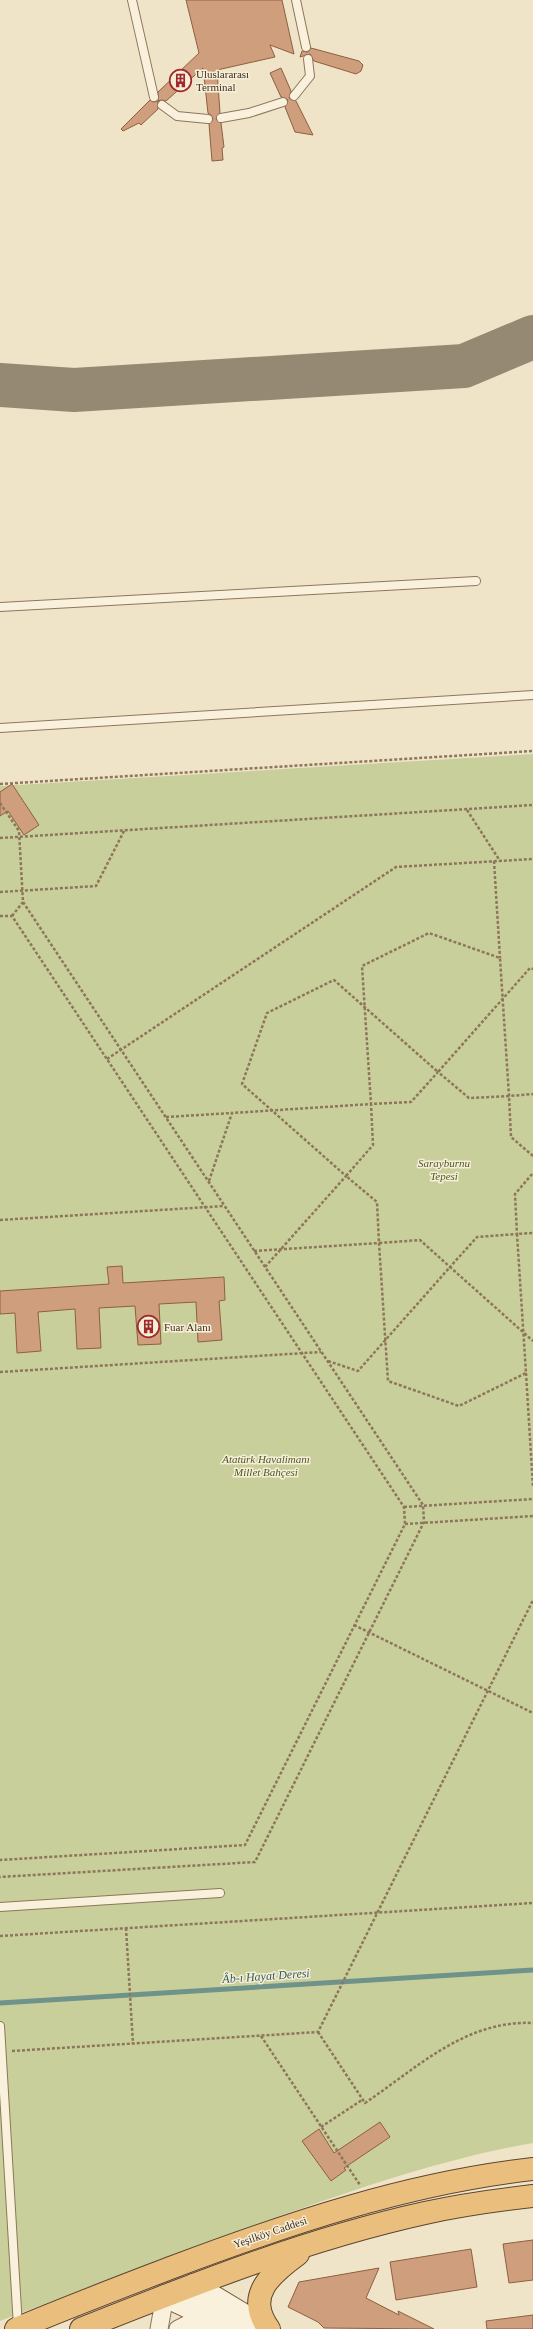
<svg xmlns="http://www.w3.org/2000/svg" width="533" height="2329" viewBox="0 0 533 2329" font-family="Georgia,serif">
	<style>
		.green { fill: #c9cf9b }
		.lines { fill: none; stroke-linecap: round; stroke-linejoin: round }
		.stream { stroke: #6f938a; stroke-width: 5 }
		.taxiway { stroke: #968974; stroke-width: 44 }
		.building { fill: #cf9f7d; stroke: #8d5f41 }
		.service-casing { stroke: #8d765c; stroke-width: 10 }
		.minor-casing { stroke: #8d765c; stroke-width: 19 }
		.secondary-casing { stroke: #6f573f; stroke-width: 24 }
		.trunk-casing { stroke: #5b4430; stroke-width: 24 }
		.path { stroke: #8d765c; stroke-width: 2.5; stroke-dasharray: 3 2; stroke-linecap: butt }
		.service { stroke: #faf1dc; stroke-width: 8 }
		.minor { stroke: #faf1dc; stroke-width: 17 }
		.secondary { stroke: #faf1dc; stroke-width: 22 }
		.trunk { stroke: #eabe7c; stroke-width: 22 }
		.labels { text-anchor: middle; stroke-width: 3; stroke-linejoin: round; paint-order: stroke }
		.poi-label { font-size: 11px; fill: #3d2e20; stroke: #f7eed8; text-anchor: start }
		.park-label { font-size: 11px; font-style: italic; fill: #4d5a26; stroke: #f7eed8 }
		.street-label { font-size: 11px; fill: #3d2e20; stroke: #f7eed8 }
		.water-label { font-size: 12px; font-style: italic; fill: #2f5d5a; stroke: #f7eed8 }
	</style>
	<rect width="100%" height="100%" fill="#f0e4c8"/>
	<!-- green -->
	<path class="green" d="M 533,754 L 533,2143 C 441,2159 354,2190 266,2221 C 177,2253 89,2287 0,2321 L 0,786 Z"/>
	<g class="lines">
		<!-- stream -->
		<path class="stream" d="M 0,2003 L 533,1970"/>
		<!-- taxiway -->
		<path class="taxiway" d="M 0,385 L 74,390 L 464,366 L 533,337"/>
	</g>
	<!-- building -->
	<g class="building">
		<path d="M 186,0 L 282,0 L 294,54 L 270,45 L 275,57 L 217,70 L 220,113 L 216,119 L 221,123 L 224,147 L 222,148 L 223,160 L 212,161 L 209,124 L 213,119 L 211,115 L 208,113 L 203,68 L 166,101 L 162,100 L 158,101 L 158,109 L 141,125 L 139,123 L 123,131 L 121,129 L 150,100 L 153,102 L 158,101 L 158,92 L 199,53 Z"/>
		<path d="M 311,48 L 359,61 L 363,65 L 361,71 L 356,74 L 314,61 L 310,54 L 300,57 L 302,51 L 308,52 Z"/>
		<path d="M 281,68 L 291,91 L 289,98 L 296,101 L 313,135 L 295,132 L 285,107 L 288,100 L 281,97 L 270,73 Z"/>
		<path d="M 12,784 L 39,825 L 24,835 L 8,811 L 0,816 L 0,792 Z"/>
		<path d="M 122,1266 L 123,1283 L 224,1277 L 225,1300 L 219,1301 L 222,1340 L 198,1342 L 196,1302 L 159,1304 L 161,1344 L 138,1345 L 135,1306 L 99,1308 L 101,1348 L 77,1349 L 75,1309 L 38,1312 L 41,1351 L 17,1353 L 15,1313 L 0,1314 L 0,1291 L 109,1284 L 107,1267 Z"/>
		<path d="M 380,2122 L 390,2137 L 344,2168 L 346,2170 L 331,2181 L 302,2141 L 319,2129 L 334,2153 Z"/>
		<path d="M 533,2240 L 533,2280 L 509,2283 L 503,2244 Z"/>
		<path d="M 471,2249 L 477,2287 L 396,2300 L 390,2262 Z"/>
		<path d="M 379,2268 L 366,2298 L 399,2315 L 398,2311 L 434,2329 L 324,2328 L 318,2322 L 288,2307 L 299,2282 Z"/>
		<path d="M 533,2315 L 533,2329 L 487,2329 L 486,2321 Z"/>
	</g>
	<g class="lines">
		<defs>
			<g id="service">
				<path d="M 132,0 L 154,97"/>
				<path d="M 296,0 L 306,47"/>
				<path d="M 294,96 L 310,76 L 308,59"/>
				<path d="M 162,105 L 177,116 L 208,119"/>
				<path d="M 221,118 L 249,113 L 283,102"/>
				<path d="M 0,607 L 476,581"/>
				<path d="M 0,728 L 533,695"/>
				<path d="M 0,1907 L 220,1893"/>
				<path d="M 0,2026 L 18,2327"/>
			</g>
			<g id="minor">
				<path d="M 159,2329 L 165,2296"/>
				<path d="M 178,2329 L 188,2324 L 219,2322"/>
			</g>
			<g id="secondary">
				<path d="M 194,2285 L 242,2314 L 263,2329"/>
				<path d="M 165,2296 L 235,2329"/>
			</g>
			<g id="trunk">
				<path d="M 16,2329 C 68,2307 121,2287 173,2267 C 290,2223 408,2183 533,2169"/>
				<path d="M 81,2329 C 194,2284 307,2239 425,2213 C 461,2205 497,2200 533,2196"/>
				<path d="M 269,2329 C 244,2295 272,2273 298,2254"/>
			</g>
		</defs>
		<!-- service casing -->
		<use href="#service" class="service-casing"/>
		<!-- minor casing -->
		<use href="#minor" class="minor-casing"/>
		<!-- secondary casing -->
		<use href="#secondary" class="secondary-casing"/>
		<!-- trunk casing -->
		<use href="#trunk" class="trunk-casing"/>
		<!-- path -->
		<g class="path">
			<path d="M 0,784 L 533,751"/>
			<path d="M 0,803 L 19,831 L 23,902 L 423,1505 L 424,1522 L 255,1862 L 0,1877"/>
			<path d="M 467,810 L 500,861"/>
			<path d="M 0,838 L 533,805"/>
			<path d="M 494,861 L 500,958"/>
			<path d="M 0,892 L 96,886 L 124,831"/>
			<path d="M 0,916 L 12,916 L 404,1507 L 405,1524 L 245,1845 L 0,1860"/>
			<path d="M 12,916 L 23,902"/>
			<path d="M 107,1059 L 396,867 L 533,859"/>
			<path d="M 166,1117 L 232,1113"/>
			<path d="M 533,1156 L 511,1137 L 509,1096 L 469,1098 L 438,1072 L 411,1102 L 371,1104 L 373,1145 L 346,1176 L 377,1202 L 379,1243 L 420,1240 L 450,1267 L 477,1237 L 517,1234 L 515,1194 L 533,1173"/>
			<path d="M 209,1181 L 232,1113 L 371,1104 L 362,966 L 429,933 L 500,958 L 509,1096 L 533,1094"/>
			<path d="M 0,1220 L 224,1206"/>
			<path d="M 254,1251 L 379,1243 L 388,1381 L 459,1406 L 526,1373 L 517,1234 L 533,1233"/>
			<path d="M 265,1267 L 346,1176 L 242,1084 L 267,1013 L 334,980 L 438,1072 L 530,968 L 533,969"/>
			<path d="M 328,1361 L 358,1371 L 450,1267 L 533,1341"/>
			<path d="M 0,1372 L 321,1352"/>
			<path d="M 526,1373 L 533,1487"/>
			<path d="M 404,1507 L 533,1499"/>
			<path d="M 405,1524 L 533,1516"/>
			<path d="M 354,1625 L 533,1713"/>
			<path d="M 126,1928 L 133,2044"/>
			<path d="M 0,1936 L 533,1903"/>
			<path d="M 318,2032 L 365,2103 C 417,2068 465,2020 533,2023"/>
			<path d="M 261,2036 L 360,2185"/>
			<path d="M 12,2051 L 318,2032 L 533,1600"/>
			<path d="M 321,2127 L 362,2100"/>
		</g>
		<!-- service -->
		<use href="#service" class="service"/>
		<!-- minor -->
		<use href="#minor" class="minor"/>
		<!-- secondary -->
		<use href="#secondary" class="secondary"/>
		<!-- trunk -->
		<use href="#trunk" class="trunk"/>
	</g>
	<!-- icons -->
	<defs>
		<symbol id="building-ring" viewBox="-11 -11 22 22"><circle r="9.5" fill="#f7eed8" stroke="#9e2a2b" stroke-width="1.5"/><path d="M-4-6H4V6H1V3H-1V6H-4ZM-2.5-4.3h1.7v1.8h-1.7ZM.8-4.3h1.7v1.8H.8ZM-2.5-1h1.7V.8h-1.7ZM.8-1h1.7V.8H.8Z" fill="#9e2a2b"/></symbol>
	</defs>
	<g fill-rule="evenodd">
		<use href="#building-ring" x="168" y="68" width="25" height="25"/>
		<use href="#building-ring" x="136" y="1314" width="25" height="25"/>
	</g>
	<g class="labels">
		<!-- poi labels -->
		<g class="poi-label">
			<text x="196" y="78">Uluslararası<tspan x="196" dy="13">Terminal</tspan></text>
			<text x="164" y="1331">Fuar Alanı</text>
		</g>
		<!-- park labels -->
		<g class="park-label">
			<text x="444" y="1167">Sarayburnu<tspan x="444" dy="13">Tepesi</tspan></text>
			<text x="266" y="1463">Atatürk Havalimanı<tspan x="266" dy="13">Millet Bahçesi</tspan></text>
		</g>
		<!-- street labels -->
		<g class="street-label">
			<text transform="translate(270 2232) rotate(-19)" y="4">Yeşilköy Caddesi</text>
		</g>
		<!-- water labels -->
		<g class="water-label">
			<text transform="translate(266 1976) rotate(-4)" y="4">Âb-ı Hayat Deresi</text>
		</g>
	</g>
</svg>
